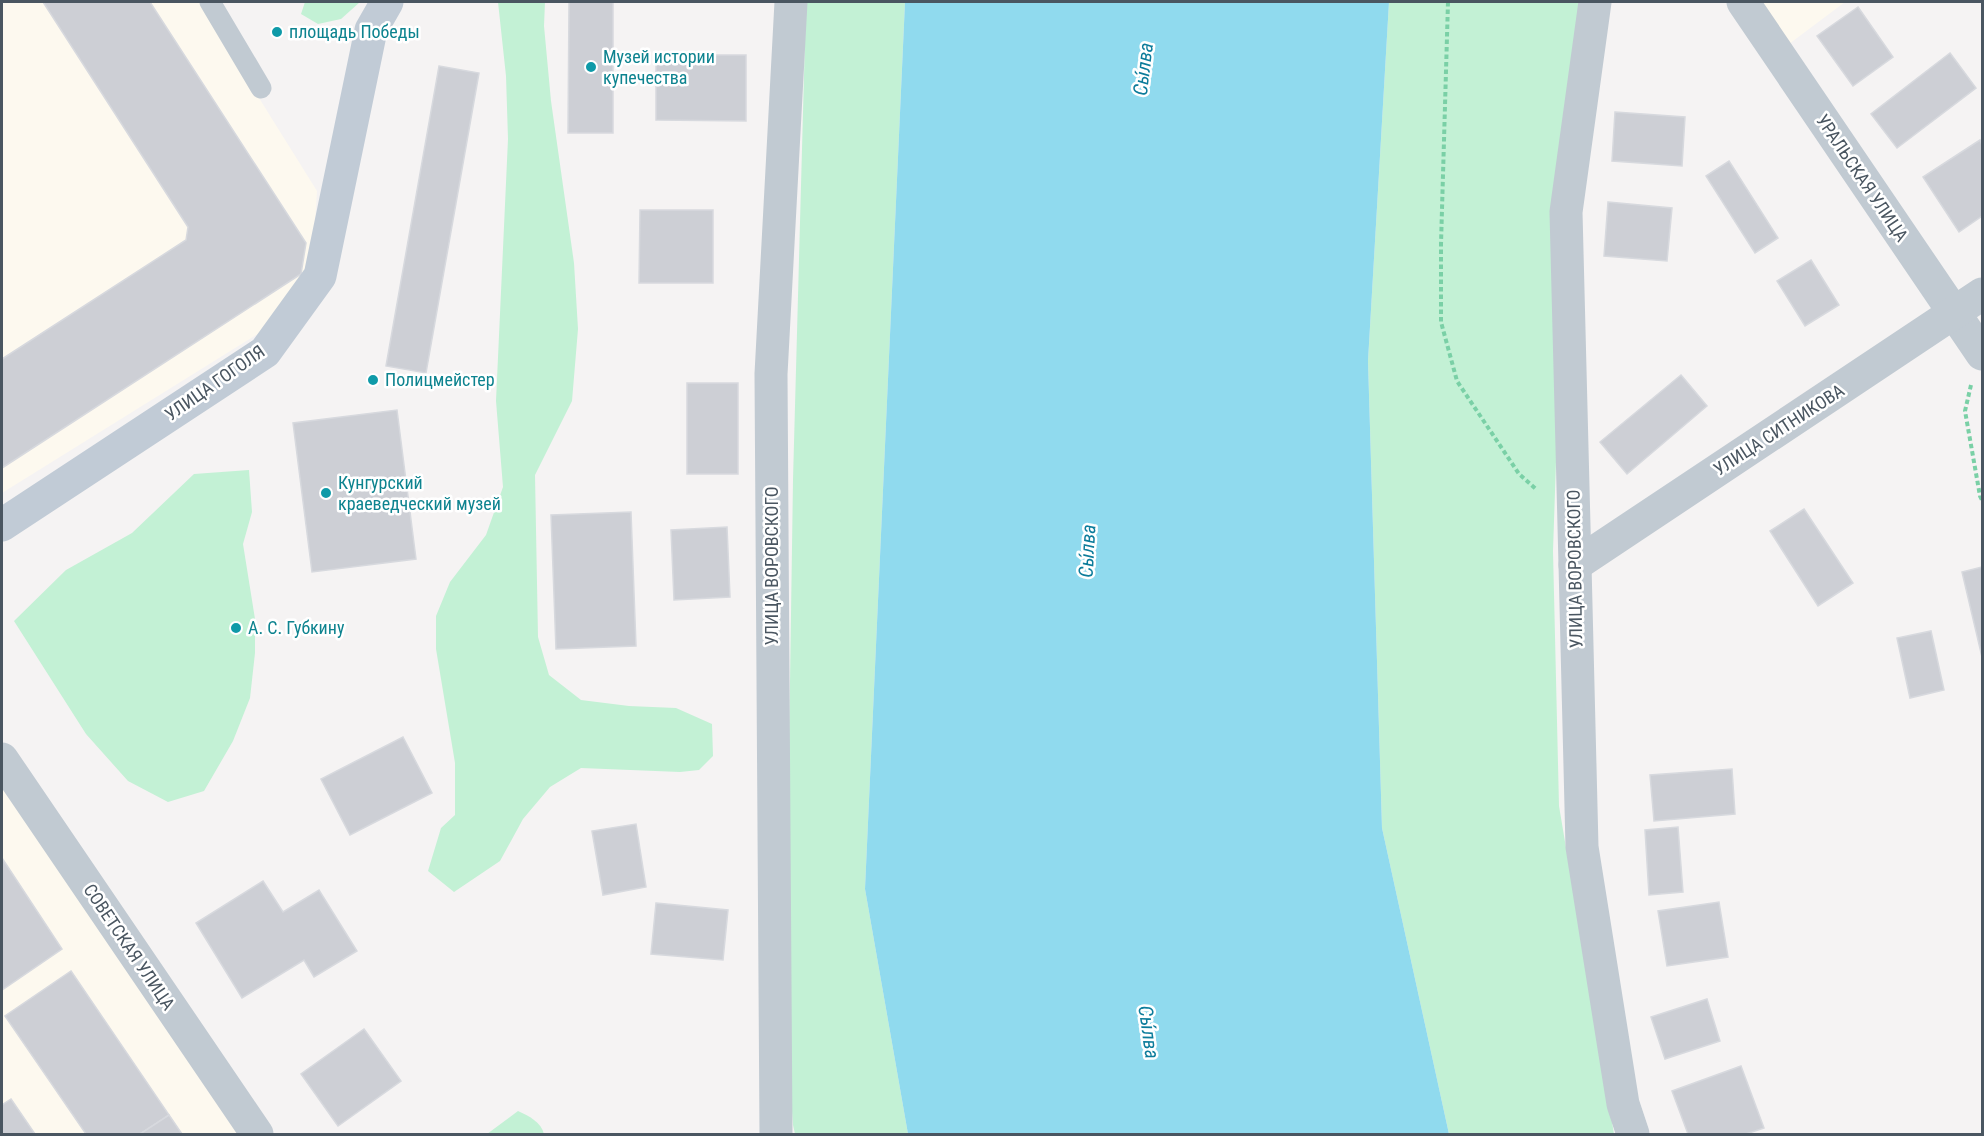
<svg xmlns="http://www.w3.org/2000/svg" width="1984" height="1136" viewBox="0 0 1984 1136" font-family="'Roboto Condensed',sans-serif">
	<style>
		.commercial { fill: #fdf9ef }
		.green { fill: #c3f1d5 }
		.water { fill: #90daee }
		.building { fill: #cdcfd5; stroke: #d7d9de; stroke-width: 1.5 }
		.lines { fill: none; stroke-linecap: round; stroke-linejoin: round }
		.path { stroke: #7ad0a6; stroke-width: 4; stroke-dasharray: 4.5 3; stroke-linecap: butt }
		.lane { stroke: #c1cad2; stroke-width: 21 }
		.street { stroke: #c1cad2; stroke-width: 33 }
		.secondary { stroke: #c1cbd6; stroke-width: 33 }
		.culture-dot { fill: #0f9aa8; stroke: #fff; stroke-width: 2 }
		.labels { text-anchor: middle; stroke-width: 5; stroke-linejoin: round; paint-order: stroke }
		.culture-label { font-size: 18px; fill: #0d838f; stroke: #fff; text-anchor: start }
		.street-label { font-size: 18px; fill: #4a5661; stroke: #fff }
		.water-label { font-size: 20px; font-style: italic; fill: #0c7c9b; stroke: #fff }
	</style>
	<rect width="100%" height="100%" fill="#f5f3f3"/>
	<!-- commercial -->
	<g class="commercial">
		<path d="M 2,2 L 199,2 L 317,191 L 312,271 L 264,330 L 2,493 Z"/>
		<path d="M 1753,2 L 1845,2 L 1785,47 Z"/>
		<path d="M 2,778 L 245,1134 L 2,1134 Z"/>
	</g>
	<!-- green -->
	<g class="green">
		<path d="M 305,2 L 360,2 L 341,19 L 318,24 L 301,14 Z"/>
		<path d="M 498,2 L 545,2 L 544,26 L 551,101 L 574,263 L 578,329 L 572,401 L 535,475 L 538,637 L 549,675 L 581,700 L 629,706 L 676,708 L 712,724 L 713,756 L 699,770 L 680,772 L 581,768 L 550,787 L 523,819 L 500,861 L 454,892 L 428,871 L 441,828 L 455,815 L 455,763 L 436,649 L 436,616 L 450,582 L 486,535 L 503,487 L 496,401 L 508,139 L 506,76 Z"/>
		<path d="M 806,2 L 905,2 L 865,889 L 908,1134 L 795,1134 L 793,1125 L 785,1018 L 793,480 Z"/>
		<path d="M 1389,2 L 1580,2 L 1559,373 L 1553,551 L 1559,806 L 1614,1134 L 1449,1134 L 1382,828 L 1368,361 Z"/>
		<path d="M 249,470 L 252,512 L 243,544 L 255,619 L 255,653 L 250,698 L 233,741 L 204,791 L 168,802 L 128,781 L 86,734 L 14,621 L 66,570 L 132,533 L 194,474 Z"/>
		<path d="M 518,1111 C 529,1116 541,1122 544,1134 L 487,1134 Z"/>
	</g>
	<!-- water -->
	<path class="water" d="M 905,2 L 1389,2 L 1368,361 L 1382,828 L 1449,1134 L 908,1134 L 865,889 Z"/>
	<!-- building -->
	<g class="building">
		<path d="M 43,2 L 150,2 L 306,243 L 301,274 L 2,468 L 2,359 L 186,240 L 188,227 Z"/>
		<path d="M 569,2 L 613,2 L 613,133 L 568,133 Z"/>
		<path d="M 1858,7 L 1893,57 L 1853,86 L 1817,36 Z"/>
		<path d="M 1950,53 L 1976,88 L 1897,148 L 1871,114 Z"/>
		<path d="M 656,55 L 746,55 L 746,121 L 656,120 Z"/>
		<path d="M 439,66 L 479,73 L 426,373 L 386,366 Z"/>
		<path d="M 1615,112 L 1685,117 L 1682,166 L 1612,161 Z"/>
		<path d="M 1980,140 L 1982,145 L 1982,216 L 1959,232 L 1923,177 Z"/>
		<path d="M 1729,161 L 1778,238 L 1755,253 L 1706,176 Z"/>
		<path d="M 1608,202 L 1672,208 L 1667,261 L 1604,256 Z"/>
		<path d="M 640,210 L 713,210 L 713,283 L 639,283 Z"/>
		<path d="M 1811,260 L 1839,305 L 1805,326 L 1777,281 Z"/>
		<path d="M 1681,375 L 1707,406 L 1627,474 L 1600,442 Z"/>
		<rect x="687" y="383" width="51" height="91"/>
		<path d="M 397,410 L 416,559 L 312,572 L 293,423 Z"/>
		<path d="M 1804,509 L 1853,583 L 1818,606 L 1770,531 Z"/>
		<path d="M 631,512 L 636,646 L 556,649 L 551,515 Z"/>
		<path d="M 727,527 L 730,597 L 674,600 L 671,530 Z"/>
		<path d="M 1982,567 L 1982,657 L 1962,572 Z"/>
		<path d="M 1931,631 L 1944,690 L 1910,698 L 1897,638 Z"/>
		<path d="M 403,737 L 432,793 L 350,835 L 321,779 Z"/>
		<path d="M 1732,769 L 1735,814 L 1654,821 L 1650,775 Z"/>
		<path d="M 636,824 L 646,887 L 603,895 L 592,831 Z"/>
		<path d="M 1678,827 L 1683,892 L 1649,895 L 1645,830 Z"/>
		<path d="M 2,858 L 62,949 L 2,990 Z"/>
		<path d="M 263,881 L 283,912 L 319,890 L 357,951 L 314,977 L 304,960 L 242,998 L 196,923 Z"/>
		<path d="M 1719,902 L 1728,957 L 1667,966 L 1658,911 Z"/>
		<path d="M 656,903 L 728,910 L 723,960 L 651,954 Z"/>
		<path d="M 71,971 L 169,1115 L 140,1134 L 86,1134 L 5,1016 Z"/>
		<path d="M 1707,999 L 1720,1041 L 1665,1059 L 1651,1017 Z"/>
		<path d="M 364,1029 L 401,1081 L 338,1126 L 301,1074 Z"/>
		<path d="M 1741,1066 L 1764,1128 L 1746,1134 L 1688,1134 L 1672,1091 Z"/>
		<path d="M 11,1099 L 35,1134 L 2,1134 L 2,1105 Z"/>
		<path d="M 169,1115 L 182,1134 L 140,1134 Z"/>
	</g>
	<g class="lines">
		<!-- path -->
		<g class="path">
			<path d="M 1448,2 L 1441,244 L 1441,322 L 1457,381 L 1519,474 L 1537,490"/>
			<path d="M 1971,385 L 1965,411 L 1980,496 L 1982,500"/>
		</g>
		<!-- lane -->
		<path class="lane" d="M 210,2 L 261,88"/>
		<!-- street -->
		<g class="street">
			<path d="M 1595,2 L 1566,212 L 1575,565 L 1582,847 L 1623,1104 L 1633,1134"/>
			<path d="M 1743,2 L 1982,354"/>
			<path d="M 1575,565 L 1982,294"/>
			<path d="M 2,759 L 257,1134"/>
			<path d="M 776,1134 L 771,374 L 791,2"/>
		</g>
		<!-- secondary -->
		<path class="secondary" d="M 2,525 L 265,352 L 320,276 L 371,30 L 387,2"/>
	</g>
	<!-- markers -->
	<g class="culture-dot">
		<circle cx="277" cy="32" r="6"/>
		<circle cx="591" cy="67" r="6"/>
		<circle cx="373" cy="380" r="6"/>
		<circle cx="326" cy="493" r="6"/>
		<circle cx="236" cy="628" r="6"/>
	</g>
	<g class="labels">
		<!-- culture labels -->
		<g class="culture-label">
			<text x="289" y="38">площадь Победы</text>
			<text x="603" y="63">Музей истории<tspan x="603" dy="21">купечества</tspan></text>
			<text x="385" y="386">Полицмейстер</text>
			<text x="338" y="489">Кунгурский<tspan x="338" dy="21">краеведческий музей</tspan></text>
			<text x="248" y="634">А. С. Губкину</text>
		</g>
		<!-- street labels -->
		<g class="street-label">
			<text transform="translate(1862 178) rotate(56)" y="6">УРАЛЬСКАЯ УЛИЦА</text>
			<text transform="translate(215 383) rotate(-35)" y="6">УЛИЦА ГОГОЛЯ</text>
			<text transform="translate(1779 430) rotate(-33)" y="6">УЛИЦА СИТНИКОВА</text>
			<text transform="translate(772 566) rotate(-90)" y="6">УЛИЦА ВОРОВСКОГО</text>
			<text transform="translate(1575 569) rotate(-91)" y="6">УЛИЦА ВОРОВСКОГО</text>
			<text transform="translate(129 947) rotate(56)" y="6">СОВЕТСКАЯ УЛИЦА</text>
		</g>
		<!-- water labels -->
		<g class="water-label">
			<text transform="translate(1143 69) rotate(-83)" y="7">Сы́лва</text>
			<text transform="translate(1087 551) rotate(-87)" y="7">Сы́лва</text>
			<text transform="translate(1149 1032) rotate(82)" y="7">Сы́лва</text>
		</g>
	</g>
	<!-- border -->
	<rect width="1984" height="1136" fill="none" stroke="#4a5661" stroke-width="6"/>
</svg>
